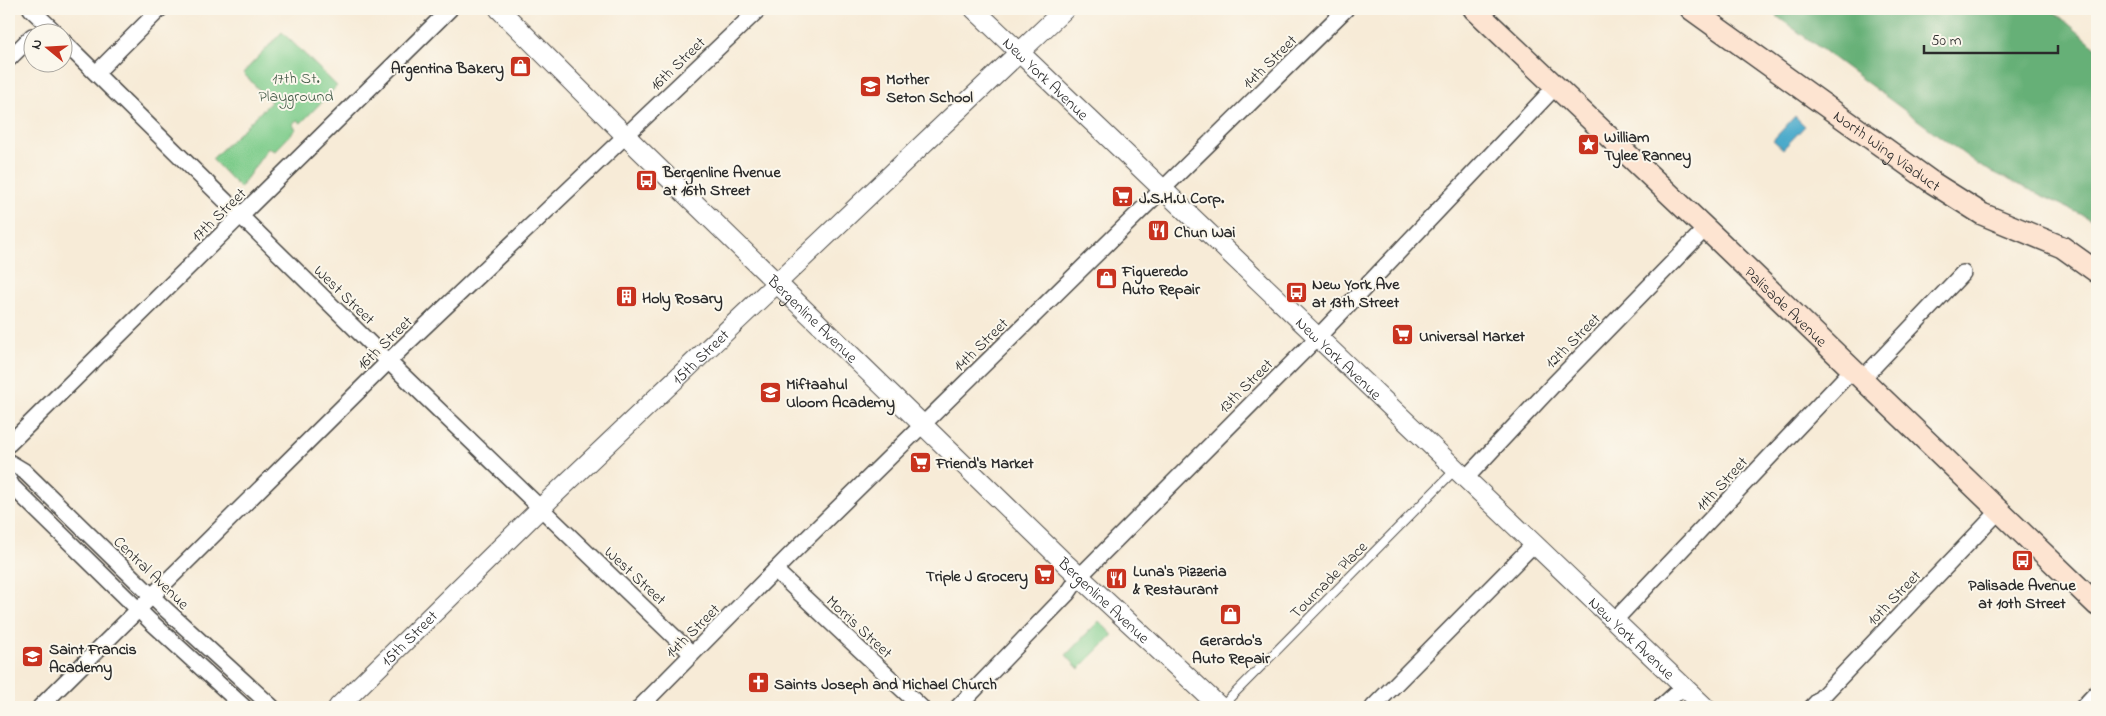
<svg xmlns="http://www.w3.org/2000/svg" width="2106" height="716" viewBox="0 0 2106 716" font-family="'Indie Flower',sans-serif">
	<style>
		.green { fill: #7ecc8b; stroke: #547c5b }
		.forest { fill: #66b077; stroke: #486e51 }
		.water { fill: #4caacb; stroke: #3c6a7b }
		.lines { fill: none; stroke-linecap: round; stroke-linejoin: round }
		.service-casing { stroke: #4a4845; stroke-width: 10 }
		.minor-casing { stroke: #4a4845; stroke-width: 18 }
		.tertiary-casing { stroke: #4a4845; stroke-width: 21 }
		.secondary-casing { stroke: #4a4845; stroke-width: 24 }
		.service { stroke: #fff; stroke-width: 8 }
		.minor { stroke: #fff; stroke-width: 15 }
		.tertiary { stroke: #fff; stroke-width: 19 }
		.secondary { stroke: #fde4d1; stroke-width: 21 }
		.labels { text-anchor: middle; stroke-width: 4; stroke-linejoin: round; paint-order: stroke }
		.street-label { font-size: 16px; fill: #2b2b2b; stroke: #fbf7ec }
		.poi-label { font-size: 16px; font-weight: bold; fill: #2b2b2b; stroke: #fbf7ec; text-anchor: start }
		.park-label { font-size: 16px; fill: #445b48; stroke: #fbf7ec }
	</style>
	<rect width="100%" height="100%" fill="#fbf7ec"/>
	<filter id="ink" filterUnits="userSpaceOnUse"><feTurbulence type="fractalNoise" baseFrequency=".02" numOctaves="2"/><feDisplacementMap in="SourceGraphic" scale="10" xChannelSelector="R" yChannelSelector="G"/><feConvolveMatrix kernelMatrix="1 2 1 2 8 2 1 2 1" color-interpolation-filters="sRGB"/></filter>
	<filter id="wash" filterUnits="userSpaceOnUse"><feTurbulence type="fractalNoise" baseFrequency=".0096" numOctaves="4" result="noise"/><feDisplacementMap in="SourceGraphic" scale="20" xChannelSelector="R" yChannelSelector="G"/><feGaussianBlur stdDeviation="1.12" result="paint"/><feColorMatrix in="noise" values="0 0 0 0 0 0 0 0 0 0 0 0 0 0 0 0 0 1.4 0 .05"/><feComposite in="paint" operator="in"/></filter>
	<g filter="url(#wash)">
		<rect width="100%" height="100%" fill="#f7ebd7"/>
		<!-- green -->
		<g class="green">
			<path d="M 282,32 L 337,86 L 301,123 L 297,120 L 292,124 L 296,129 L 275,151 L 268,148 L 240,188 L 212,159 L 271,102 L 243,73 Z"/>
			<path d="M 1099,621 L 1112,634 L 1112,636 L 1079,669 L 1066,655 Z"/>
		</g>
		<!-- forest -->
		<path class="forest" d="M 1767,9 L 2051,9 L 2097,48 L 2097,222 L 1980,166 Z"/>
		<!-- water -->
		<path class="water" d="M 1795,116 L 1805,126 L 1783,149 L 1773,140 Z"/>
	</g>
	<g filter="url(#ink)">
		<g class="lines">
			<defs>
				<path id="service" d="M 1221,707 L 1455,470"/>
				<g id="minor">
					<path d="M 31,9 L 55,32"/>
					<path d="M 62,40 L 389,362 L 692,654"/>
					<path d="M 9,59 L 32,36"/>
					<path d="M 96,73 L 160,9"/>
					<path d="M 1863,378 L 1963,273"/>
					<path d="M 9,444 L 450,9"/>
					<path d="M 9,462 L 24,471 L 163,607 L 272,707"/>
					<path d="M 1465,479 L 1555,383 L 1706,228"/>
					<path d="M 9,480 L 12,486 L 150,621 L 244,707"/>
					<path d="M 775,570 L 921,707"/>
					<path d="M 1614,621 L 1853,369"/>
					<path d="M 40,707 L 401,349 L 759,9"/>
					<path d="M 640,707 L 788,557 L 1346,9"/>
					<path d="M 958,707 L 1068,593 L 1079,577 L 1317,338 L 1556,86"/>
					<path d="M 1373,707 L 1533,545"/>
					<path d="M 1661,707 L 1683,687"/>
					<path d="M 1812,707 L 1999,511"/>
					<path d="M 2083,707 L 2097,692"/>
				</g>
				<g id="tertiary">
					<path id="s1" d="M 499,9 L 639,149 L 1067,565 L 1220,707"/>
					<path id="s2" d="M 974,9 L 1705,707"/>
					<path id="s3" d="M 338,707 L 554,495 L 1065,9"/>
				</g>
				<g id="secondary">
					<path id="s4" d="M 1474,9 L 1719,241 L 2097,605"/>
					<path id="s5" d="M 1691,9 L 1933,183 L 1982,214 L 2062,247 L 2097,272"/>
				</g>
			</defs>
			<!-- service casing -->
			<use href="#service" class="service-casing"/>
			<!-- minor casing -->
			<use href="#minor" class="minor-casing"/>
			<!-- tertiary casing -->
			<use href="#tertiary" class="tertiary-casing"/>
			<!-- secondary casing -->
			<use href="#secondary" class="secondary-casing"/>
			<!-- service -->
			<use href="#service" class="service"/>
			<!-- minor -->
			<use href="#minor" class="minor"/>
			<!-- tertiary -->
			<use href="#tertiary" class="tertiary"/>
			<!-- secondary -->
			<use href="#secondary" class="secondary"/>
		</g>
	</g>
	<!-- icons -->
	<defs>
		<symbol id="shop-square" viewBox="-11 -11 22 22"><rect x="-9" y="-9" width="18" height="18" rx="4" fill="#c8321e" stroke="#fbf7ec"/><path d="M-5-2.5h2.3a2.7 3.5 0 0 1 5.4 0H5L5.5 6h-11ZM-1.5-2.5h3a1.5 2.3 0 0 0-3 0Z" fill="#fff"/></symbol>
		<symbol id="school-square" viewBox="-11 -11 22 22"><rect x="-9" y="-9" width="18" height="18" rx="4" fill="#c8321e" stroke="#fbf7ec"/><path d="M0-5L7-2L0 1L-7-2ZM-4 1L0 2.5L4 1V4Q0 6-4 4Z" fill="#fff"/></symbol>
		<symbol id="sight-square" viewBox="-11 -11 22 22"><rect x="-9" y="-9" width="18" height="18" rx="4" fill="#c8321e" stroke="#fbf7ec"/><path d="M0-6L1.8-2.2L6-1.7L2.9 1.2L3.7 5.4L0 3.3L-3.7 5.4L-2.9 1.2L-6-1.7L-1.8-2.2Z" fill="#fff"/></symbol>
		<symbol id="bus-square" viewBox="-11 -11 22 22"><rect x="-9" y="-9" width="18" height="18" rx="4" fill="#c8321e" stroke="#fbf7ec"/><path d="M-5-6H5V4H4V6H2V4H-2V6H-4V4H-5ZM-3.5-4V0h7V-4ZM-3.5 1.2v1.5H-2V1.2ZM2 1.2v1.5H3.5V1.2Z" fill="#fff"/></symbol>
		<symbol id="supermarket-square" viewBox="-11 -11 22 22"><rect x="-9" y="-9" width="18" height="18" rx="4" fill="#c8321e" stroke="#fbf7ec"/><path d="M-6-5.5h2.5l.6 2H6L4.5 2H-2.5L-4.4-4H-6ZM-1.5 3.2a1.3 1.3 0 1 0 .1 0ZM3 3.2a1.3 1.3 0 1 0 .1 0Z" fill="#fff"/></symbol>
		<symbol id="restaurant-square" viewBox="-11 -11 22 22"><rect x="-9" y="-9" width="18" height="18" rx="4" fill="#c8321e" stroke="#fbf7ec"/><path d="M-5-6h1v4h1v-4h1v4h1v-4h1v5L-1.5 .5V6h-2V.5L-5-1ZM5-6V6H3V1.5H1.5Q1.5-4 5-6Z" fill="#fff"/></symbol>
		<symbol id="building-square" viewBox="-11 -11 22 22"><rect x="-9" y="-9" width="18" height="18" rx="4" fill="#c8321e" stroke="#fbf7ec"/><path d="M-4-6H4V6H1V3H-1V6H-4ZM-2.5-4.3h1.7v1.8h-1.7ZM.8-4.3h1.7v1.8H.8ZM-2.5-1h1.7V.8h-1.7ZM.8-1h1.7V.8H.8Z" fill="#fff"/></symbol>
		<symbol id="church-square" viewBox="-11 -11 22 22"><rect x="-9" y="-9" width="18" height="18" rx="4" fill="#c8321e" stroke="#fbf7ec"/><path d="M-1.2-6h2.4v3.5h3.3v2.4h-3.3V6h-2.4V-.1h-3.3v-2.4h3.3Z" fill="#fff"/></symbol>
	</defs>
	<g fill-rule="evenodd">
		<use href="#shop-square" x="508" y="54" width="25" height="25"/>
		<use href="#school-square" x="858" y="74" width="25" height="25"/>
		<use href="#sight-square" x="1576" y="132" width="25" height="25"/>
		<use href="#bus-square" x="634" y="168" width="25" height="25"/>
		<use href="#supermarket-square" x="1110" y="184" width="25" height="25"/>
		<use href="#restaurant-square" x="1146" y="218" width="25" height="25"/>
		<use href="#shop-square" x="1094" y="266" width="25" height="25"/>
		<use href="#bus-square" x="1284" y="280" width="25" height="25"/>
		<use href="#building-square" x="614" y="284" width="25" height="25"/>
		<use href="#supermarket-square" x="1390" y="322" width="25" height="25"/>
		<use href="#school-square" x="758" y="380" width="25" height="25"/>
		<use href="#supermarket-square" x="908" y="450" width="25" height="25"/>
		<use href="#bus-square" x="2010" y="548" width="25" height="25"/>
		<use href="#supermarket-square" x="1032" y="562" width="25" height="25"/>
		<use href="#restaurant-square" x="1104" y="566" width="25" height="25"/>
		<use href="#shop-square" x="1218" y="602" width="25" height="25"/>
		<use href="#school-square" x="20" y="644" width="25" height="25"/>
		<use href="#church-square" x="746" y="670" width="25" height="25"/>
	</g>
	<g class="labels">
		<!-- street labels -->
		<g class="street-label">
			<text transform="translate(1269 61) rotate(-45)" y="6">14th Street</text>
			<text transform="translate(677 63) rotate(-44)" y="6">16th Street</text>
			<text dy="6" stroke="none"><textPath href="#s2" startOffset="100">New York Avenue</textPath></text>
			<text dy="6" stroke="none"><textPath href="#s5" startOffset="242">North Wing Viaduct</textPath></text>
			<text transform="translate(218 214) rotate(-44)" y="6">17th Street</text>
			<text transform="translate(345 294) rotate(44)" y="6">West Street</text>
			<text dy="6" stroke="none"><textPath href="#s4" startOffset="431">Palisade Avenue</textPath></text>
			<text dy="6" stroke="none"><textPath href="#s1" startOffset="441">Bergenline Avenue</textPath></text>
			<text transform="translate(1572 340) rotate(-45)" y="6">12th Street</text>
			<text transform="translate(384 342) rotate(-44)" y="6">16th Street</text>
			<text transform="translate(980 344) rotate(-44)" y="6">14th Street</text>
			<text dy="6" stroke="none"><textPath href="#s3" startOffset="504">15th Street</textPath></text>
			<text dy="6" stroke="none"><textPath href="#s2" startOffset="505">New York Avenue</textPath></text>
			<text transform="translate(1245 385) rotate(-45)" y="6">13th Street</text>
			<text transform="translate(1721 483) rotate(-47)" y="6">11th Street</text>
			<text transform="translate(152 572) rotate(44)" y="6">Central Avenue</text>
			<text transform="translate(636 575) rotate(43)" y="6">West Street</text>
			<text transform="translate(1328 579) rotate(-45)" y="6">Tournade Place</text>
			<text transform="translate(1893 597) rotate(-46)" y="6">10th Street</text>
			<text dy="6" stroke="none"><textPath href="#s1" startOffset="846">Bergenline Avenue</textPath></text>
			<text transform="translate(860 626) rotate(43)" y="6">Morris Street</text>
			<text transform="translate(692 630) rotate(-45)" y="6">14th Street</text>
			<text dy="6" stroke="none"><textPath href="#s3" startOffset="99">15th Street</textPath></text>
			<text dy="6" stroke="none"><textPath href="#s2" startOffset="910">New York Avenue</textPath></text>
		</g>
		<!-- poi labels -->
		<g class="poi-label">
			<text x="504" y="73" text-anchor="end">Argentina Bakery</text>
			<text x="886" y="84">Mother<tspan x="886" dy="18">Seton School</tspan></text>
			<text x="1604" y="142">William<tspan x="1604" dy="18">Tylee Ranney</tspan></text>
			<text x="663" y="177">Bergenline Avenue<tspan x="663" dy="18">at 16th Street</tspan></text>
			<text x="1139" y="203">J.S.H.U Corp.</text>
			<text x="1174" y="237">Chun Wai</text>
			<text x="1122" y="276">Figueredo<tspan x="1122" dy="18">Auto Repair</tspan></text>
			<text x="1312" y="289">New York Ave<tspan x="1312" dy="18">at 13th Street</tspan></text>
			<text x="642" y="303">Holy Rosary</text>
			<text x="1419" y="341">Universal Market</text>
			<text x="786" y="389">Miftaahul<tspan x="786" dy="18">Uloom Academy</tspan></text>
			<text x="936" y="468">Friend's Market</text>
			<text x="1133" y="576">Luna's Pizzeria<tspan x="1133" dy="18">&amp; Restaurant</tspan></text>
			<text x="1028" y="581" text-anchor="end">Triple J Grocery</text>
			<text x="2022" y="590" text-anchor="middle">Palisade Avenue<tspan x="2022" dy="18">at 10th Street</tspan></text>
			<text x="1231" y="645" text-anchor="middle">Gerardo's<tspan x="1231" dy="18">Auto Repair</tspan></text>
			<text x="49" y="654">Saint Francis<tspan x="49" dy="18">Academy</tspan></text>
			<text x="774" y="689">Saints Joseph and Michael Church</text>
		</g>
		<!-- park labels -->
		<g class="park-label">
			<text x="296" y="83">17th St.<tspan x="296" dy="18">Playground</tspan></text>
		</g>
	</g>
	<!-- margin -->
	<rect width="2106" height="716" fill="none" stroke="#fbf7ec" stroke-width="30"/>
	<!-- north arrow -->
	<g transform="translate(48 48) rotate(288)"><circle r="24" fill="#fbf7ec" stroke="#a8a59f"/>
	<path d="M0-4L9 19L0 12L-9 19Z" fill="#c8321e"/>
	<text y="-8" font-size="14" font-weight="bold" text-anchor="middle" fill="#2b2b2b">N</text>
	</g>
	<!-- scale -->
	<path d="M1924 45v8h134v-8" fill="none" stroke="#2b2b2b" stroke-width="2.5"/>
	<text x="1931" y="45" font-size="15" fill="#2b2b2b" stroke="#fbf7ec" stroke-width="4" paint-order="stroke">50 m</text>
</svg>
